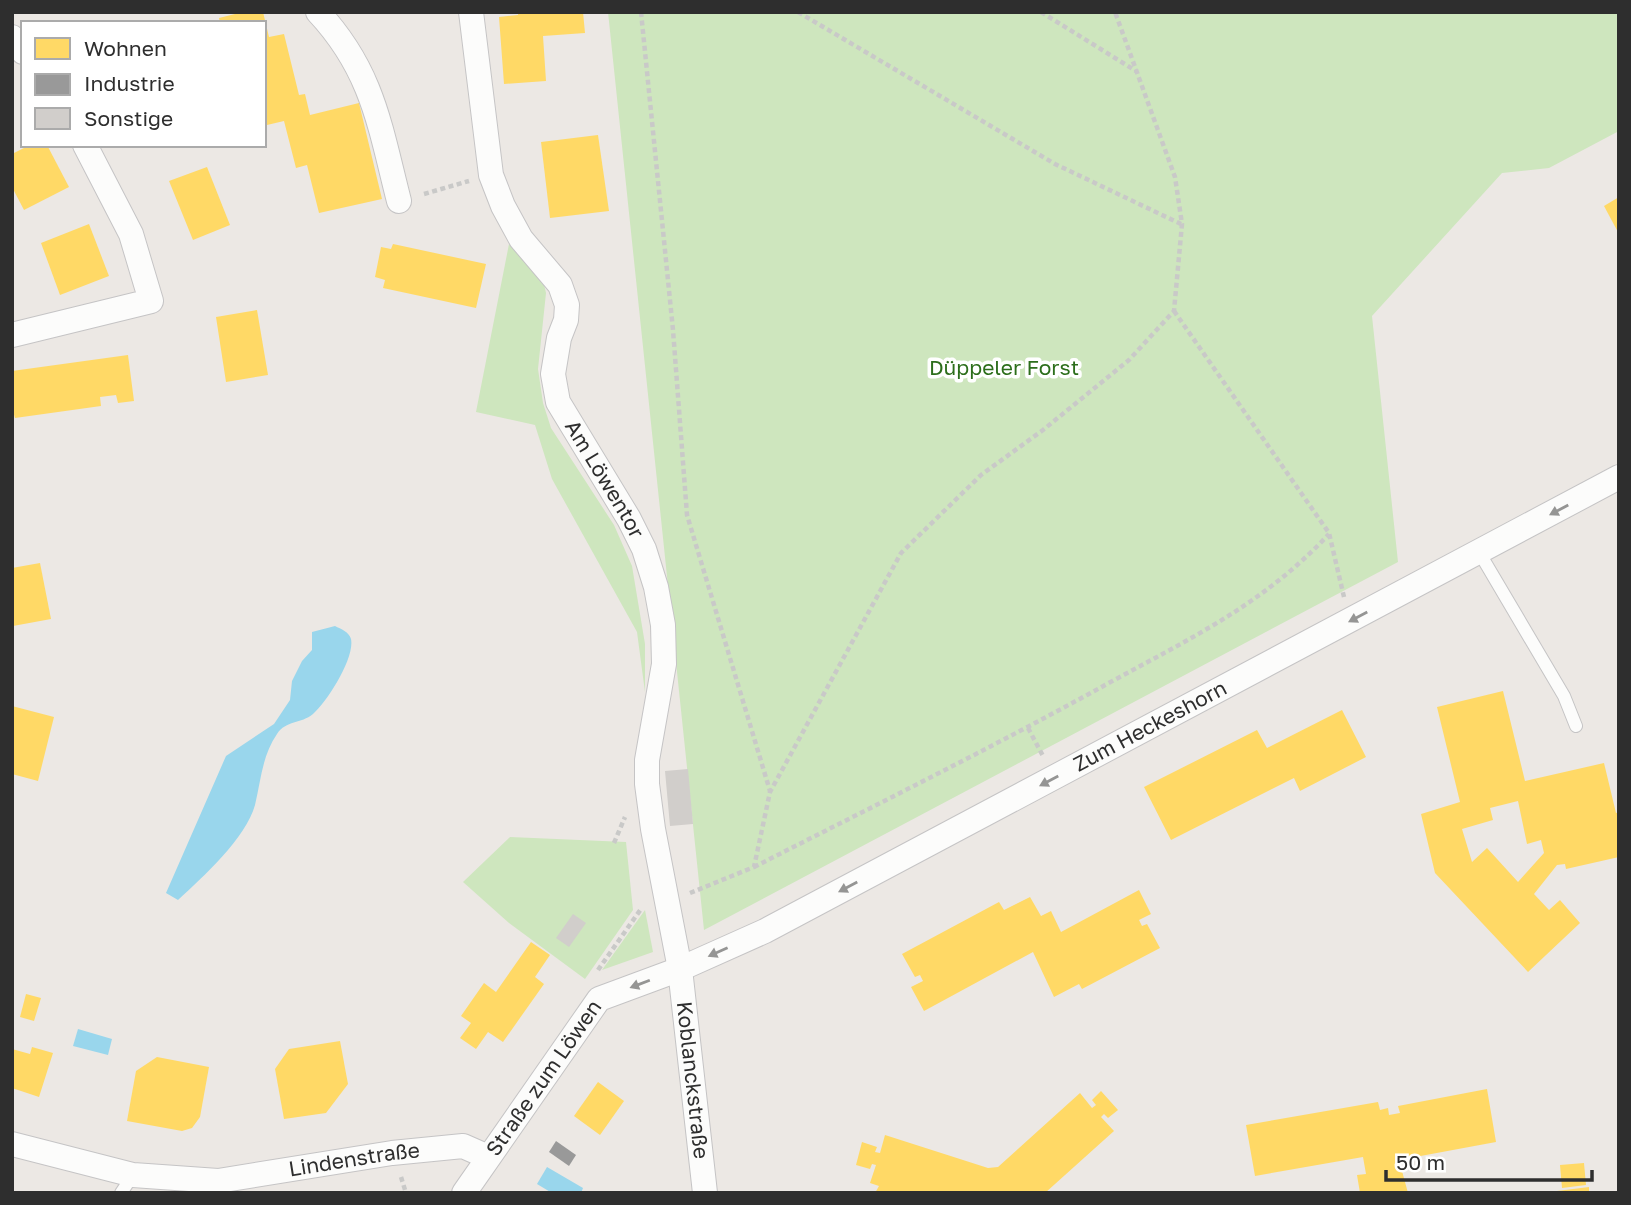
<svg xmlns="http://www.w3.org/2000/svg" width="1631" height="1205" viewBox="0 0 1631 1205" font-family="'Golos Text',sans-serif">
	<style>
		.green { fill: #cee6be }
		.water { fill: #99d6ec }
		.homes { fill: #ffd966; fill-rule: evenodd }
		.industry { fill: #999 }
		.building { fill: #d1cecb }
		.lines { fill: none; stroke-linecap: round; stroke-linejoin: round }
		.lane-casing { stroke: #c5c4c5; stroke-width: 14 }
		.street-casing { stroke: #c5c4c5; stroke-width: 26 }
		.path { stroke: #c9c9c8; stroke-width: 4.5; stroke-dasharray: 5 3.5; stroke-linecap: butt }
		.lane { stroke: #fcfcfb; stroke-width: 12 }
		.street { stroke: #fcfcfb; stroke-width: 24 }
		.oneway { fill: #959594 }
		.labels { text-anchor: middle; stroke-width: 7; stroke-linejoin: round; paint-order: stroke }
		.park-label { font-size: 21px; fill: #2c6e1b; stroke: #fff }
		.street-label { font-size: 21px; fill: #2e2e2e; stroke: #fff }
	</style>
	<rect width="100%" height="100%" fill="#ece8e4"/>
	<!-- green -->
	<g class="green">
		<path d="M 608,12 L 1619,12 L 1619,131 L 1549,168 L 1502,173 L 1372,316 L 1398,562 L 704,930 Z"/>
		<path d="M 509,244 L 543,280 L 546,293 L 538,369 L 543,403 L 551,428 L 614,525 L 632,566 L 645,644 L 645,692 L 637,632 L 552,479 L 535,425 L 476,412 Z"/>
		<path d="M 510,837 L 626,842 L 633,910 L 585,979 L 509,923 L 463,882 Z"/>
		<path d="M 645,910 L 653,952 L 602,970 Z"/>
	</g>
	<!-- water -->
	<g class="water">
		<path d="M 335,626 C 341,629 349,632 351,639 C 355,658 327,702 313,714 C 301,724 286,720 277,734 C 262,756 261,780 255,805 C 246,838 203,877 178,900 L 166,893 L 226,756 L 274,724 L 290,700 L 292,681 L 302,661 L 312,650 L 312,632 Z"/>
		<path d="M 78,1029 L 112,1039 L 108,1055 L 73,1046 Z"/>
		<path d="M 547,1167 L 583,1188 L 581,1193 L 552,1193 L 537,1184 Z"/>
	</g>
	<!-- homes -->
	<g class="homes">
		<path d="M 243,12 L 263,12 L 269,37 L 284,34 L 299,95 L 305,94 L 310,115 L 359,103 L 382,199 L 319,213 L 307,165 L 296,168 L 284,121 L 267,125 L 264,23 L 220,23 L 219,18 Z"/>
		<path d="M 518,12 L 583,12 L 585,33 L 543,36 L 546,81 L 504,84 L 499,17 L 518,15 Z"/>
		<path d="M 598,135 L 609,211 L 550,218 L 541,142 Z"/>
		<path d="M 30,145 L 47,145 L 69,187 L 24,210 L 12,187 L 12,154 Z"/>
		<path d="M 207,167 L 230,225 L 193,240 L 169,181 Z"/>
		<path d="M 1619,197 L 1619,234 L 1604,206 Z"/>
		<path d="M 89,224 L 109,276 L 60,295 L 41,243 Z"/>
		<path d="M 393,244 L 486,264 L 476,308 L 383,288 L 385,280 L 375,277 L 381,247 L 391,249 Z"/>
		<path d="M 257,310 L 268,375 L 226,382 L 216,317 Z"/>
		<path d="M 128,355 L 134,401 L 118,403 L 116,395 L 100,397 L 101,406 L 15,418 L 12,408 L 12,371 Z"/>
		<path d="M 40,563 L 51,619 L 13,626 L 12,568 Z"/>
		<path d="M 1503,691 L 1525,781 L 1604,763 L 1616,813 L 1619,812 L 1619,857 L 1566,869 L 1565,864 L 1557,865 L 1534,894 L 1549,910 L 1560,900 L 1580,923 L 1528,972 L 1435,873 L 1421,814 L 1460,802 L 1437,707 ZM 1518,801 L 1527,844 L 1541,840 L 1544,853 L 1518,882 L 1487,848 L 1472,862 L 1462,829 L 1493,820 L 1490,808 Z"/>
		<path d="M 12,706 L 54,717 L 38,781 L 12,774 Z"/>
		<path d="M 1342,710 L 1366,757 L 1300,791 L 1294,778 L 1171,840 L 1144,787 L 1257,730 L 1267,748 Z"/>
		<path d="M 1139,890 L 1151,914 L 1139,920 L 1142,926 L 1147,924 L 1160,948 L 1082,989 L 1079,984 L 1054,997 L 1033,952 L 924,1011 L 911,987 L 923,981 L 920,975 L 915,977 L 902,954 L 999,902 L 1004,910 L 1030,897 L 1041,916 L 1051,911 L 1061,932 Z"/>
		<path d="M 531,942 L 550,955 L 535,977 L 544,984 L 503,1042 L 488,1032 L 476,1049 L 460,1038 L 471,1023 L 461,1016 L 484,983 L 496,992 Z"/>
		<path d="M 26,994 L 41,998 L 34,1021 L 20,1017 Z"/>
		<path d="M 340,1041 L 348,1084 L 326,1113 L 284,1119 L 275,1069 L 289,1049 Z"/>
		<path d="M 32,1047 L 53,1053 L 39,1097 L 12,1088 L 12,1049 L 30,1054 Z"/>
		<path d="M 157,1057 L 209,1067 L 200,1117 L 192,1128 L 182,1131 L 127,1121 L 136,1071 Z"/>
		<path d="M 598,1082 L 624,1101 L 600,1135 L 574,1116 Z"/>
		<path d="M 1487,1089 L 1496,1142 L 1399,1160 L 1408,1193 L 1360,1193 L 1357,1175 L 1366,1174 L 1363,1157 L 1255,1176 L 1246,1125 L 1378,1102 L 1380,1110 L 1388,1108 L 1389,1115 L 1400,1113 L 1398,1106 Z"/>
		<path d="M 1101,1091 L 1118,1110 L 1108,1118 L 1104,1114 L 1101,1117 L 1114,1131 L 1045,1193 L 875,1193 L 879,1186 L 870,1183 L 876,1165 L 872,1164 L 870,1169 L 856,1165 L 862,1142 L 877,1147 L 875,1152 L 880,1153 L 885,1135 L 988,1168 L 998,1167 L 1080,1093 L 1092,1108 L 1096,1105 L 1092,1100 Z"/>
		<path d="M 1584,1163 L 1586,1185 L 1562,1188 L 1560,1165 Z"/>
		<path d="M 1589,1187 L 1589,1193 L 1557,1193 L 1557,1191 Z"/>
	</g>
	<!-- industry -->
	<path class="industry" d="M 556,1141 L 576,1155 L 569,1166 L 549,1152 Z"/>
	<!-- building -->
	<g class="building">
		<path d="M 688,769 L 693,824 L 670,826 L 665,771 Z"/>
		<path d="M 573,914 L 586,923 L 569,947 L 556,938 Z"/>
	</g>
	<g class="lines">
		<defs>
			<g id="lane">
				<path d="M 1479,552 L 1564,696 L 1576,726"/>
				<path d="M 121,1193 L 133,1175"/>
			</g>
			<g id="street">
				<path d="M 318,12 C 373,71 380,127 399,201"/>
				<path id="s1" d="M 471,12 L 491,175 L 503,206 L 521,239 L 560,285 L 567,305 L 566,320 L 559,338 L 553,374 L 558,402 L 629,519 L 644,549 L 656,587 L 663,625 L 664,664 L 647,760 L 647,784 L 653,829 L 680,969 L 705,1193"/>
				<path d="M 12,37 L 23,52"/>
				<path d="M 12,335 L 151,301 L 131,234 L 85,145"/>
				<path id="s2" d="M 12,1144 L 133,1175 L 218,1181 L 392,1153 L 463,1146 L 488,1157"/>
				<path id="s3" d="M 464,1193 L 599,999 L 680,969 L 765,931 L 1619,477"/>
			</g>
		</defs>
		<!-- lane casing -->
		<use href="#lane" class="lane-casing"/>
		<!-- street casing -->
		<use href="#street" class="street-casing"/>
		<!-- path -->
		<g class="path">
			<path d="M 641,12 L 673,330 L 687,515 L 770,791"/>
			<path d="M 798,12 L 1055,164 L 1181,224"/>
			<path d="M 1041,12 L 1136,71"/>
			<path d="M 424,194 L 469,181"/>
			<path d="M 1174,311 L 1329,533 L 1344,597"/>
			<path d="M 1028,728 L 1043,756"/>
			<path d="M 614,843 L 625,817"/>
			<path d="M 754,867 C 872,807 991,748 1107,684 C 1189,639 1264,604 1329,534"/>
			<path d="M 690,893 L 754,867 L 770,792 L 901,553 L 981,475 L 1043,430 L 1129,360 L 1174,311 L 1182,224 L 1175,177 L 1115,12"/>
			<path d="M 598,970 L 641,909"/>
			<path d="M 401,1177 L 406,1193"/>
		</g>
		<!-- lane -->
		<use href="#lane" class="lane"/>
		<!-- street -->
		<use href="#street" class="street"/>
	</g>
	<!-- one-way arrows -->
	<defs><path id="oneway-solid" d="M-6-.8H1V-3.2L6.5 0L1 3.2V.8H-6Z" transform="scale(1.75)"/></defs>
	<g class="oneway">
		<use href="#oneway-solid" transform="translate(1559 510) rotate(152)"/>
		<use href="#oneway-solid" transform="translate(1358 617) rotate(152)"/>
		<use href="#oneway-solid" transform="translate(1049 781) rotate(152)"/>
		<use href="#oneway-solid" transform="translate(848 887) rotate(152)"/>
		<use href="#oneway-solid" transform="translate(718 952) rotate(156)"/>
		<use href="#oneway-solid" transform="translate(640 984) rotate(159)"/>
	</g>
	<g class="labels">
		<!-- park labels -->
		<g class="park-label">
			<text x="1004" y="375">Düppeler Forst</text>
		</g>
		<!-- street labels -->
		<g class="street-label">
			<text dy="7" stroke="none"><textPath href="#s1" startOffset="506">Am Löwentor</textPath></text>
			<text dy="7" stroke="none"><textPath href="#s3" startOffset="852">Zum Heckeshorn</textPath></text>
			<text dy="7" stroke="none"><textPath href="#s3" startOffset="140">Straße zum Löwen</textPath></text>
			<text dy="7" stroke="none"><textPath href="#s1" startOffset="1125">Koblanckstraße</textPath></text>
			<text dy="7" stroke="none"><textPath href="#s2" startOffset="348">Lindenstraße</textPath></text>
		</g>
	</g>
	<!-- border -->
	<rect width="1631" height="1205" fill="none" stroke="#2e2e2e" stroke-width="28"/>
	<!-- legend -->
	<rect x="21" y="21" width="245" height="126" fill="#ffffff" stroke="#ababab" stroke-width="2"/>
	<rect x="35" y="38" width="35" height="21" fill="#ffd966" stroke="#ababab" stroke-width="2"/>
	<text x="84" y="56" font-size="21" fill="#2e2e2e">Wohnen</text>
	<rect x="35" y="74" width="35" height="21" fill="#999999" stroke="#ababab" stroke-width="2"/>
	<text x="84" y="91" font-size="21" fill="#2e2e2e">Industrie</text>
	<rect x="35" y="108" width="35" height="21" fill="#d1cecb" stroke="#ababab" stroke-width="2"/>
	<text x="84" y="126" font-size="21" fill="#2e2e2e">Sonstige</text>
	<!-- scale -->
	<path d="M1386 1170v10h206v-10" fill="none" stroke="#2e2e2e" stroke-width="3.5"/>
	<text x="1396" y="1170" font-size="21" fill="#2e2e2e" stroke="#ffffff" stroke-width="5" paint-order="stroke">50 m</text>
</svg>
